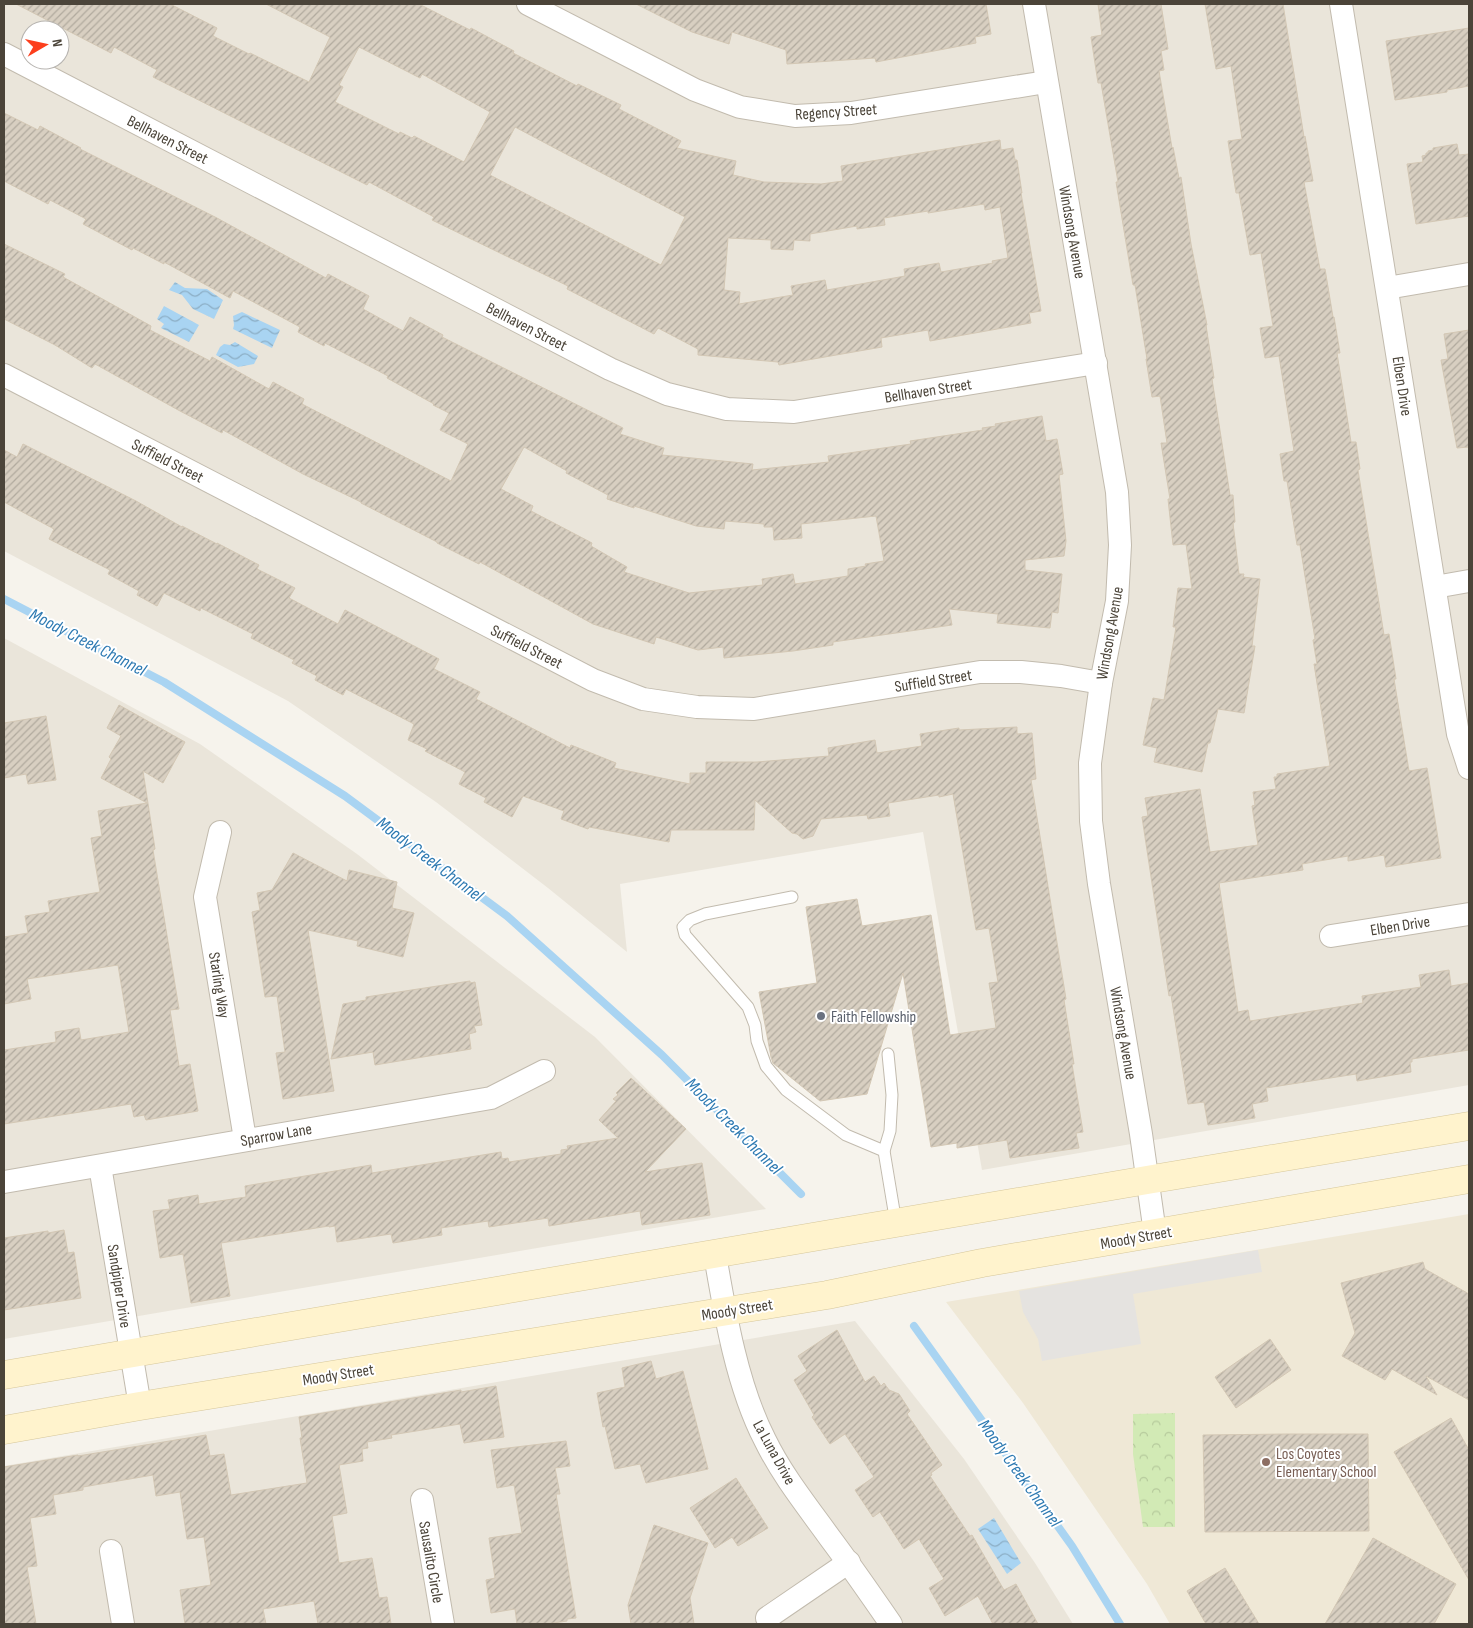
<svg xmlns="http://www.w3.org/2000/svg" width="1473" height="1628" viewBox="0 0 1473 1628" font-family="'Sofia Sans Condensed',sans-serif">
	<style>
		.residential { fill: #eae5da; fill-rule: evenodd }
		.education { fill: #efe8d6 }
		.forest { fill: url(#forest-crowns) }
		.parking { fill: #e5e3e0 }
		.water { fill: url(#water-waves) }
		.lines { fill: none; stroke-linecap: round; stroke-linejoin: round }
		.stream { stroke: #a9d4f2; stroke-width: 8 }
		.building { fill: url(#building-hatch); stroke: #d3c7b4; fill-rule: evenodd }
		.service-casing { stroke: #c2bbae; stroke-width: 13 }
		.minor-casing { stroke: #c2bbae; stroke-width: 24 }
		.secondary-casing { stroke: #d6c79b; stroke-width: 29 }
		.service { stroke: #fff; stroke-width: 11 }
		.minor { stroke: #fff; stroke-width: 22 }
		.secondary { stroke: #fff3cd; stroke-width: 28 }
		.worship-dot { fill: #6b7280; stroke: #fff; stroke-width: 2 }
		.education-dot { fill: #8d6e63; stroke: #fff; stroke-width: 2 }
		.labels { text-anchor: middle; stroke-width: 4; stroke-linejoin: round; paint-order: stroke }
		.street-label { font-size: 16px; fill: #4b4439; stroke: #fff }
		.worship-label { font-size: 16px; fill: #5b616d; stroke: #fff; text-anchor: start }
		.education-label { font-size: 16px; fill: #785e54; stroke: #fff; text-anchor: start }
		.water-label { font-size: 18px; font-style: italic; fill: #2e7ab2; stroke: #fff }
	</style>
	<defs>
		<pattern id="forest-crowns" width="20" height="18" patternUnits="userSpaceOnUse" patternTransform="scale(1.25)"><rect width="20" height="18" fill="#d2eab5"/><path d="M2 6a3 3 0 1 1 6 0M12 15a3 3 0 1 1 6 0" fill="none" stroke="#b6ca9c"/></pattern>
		<pattern id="water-waves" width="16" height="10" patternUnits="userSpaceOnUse" patternTransform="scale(1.25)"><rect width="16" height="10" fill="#a9d4f2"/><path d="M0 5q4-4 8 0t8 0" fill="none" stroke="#8caec5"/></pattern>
		<pattern id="building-hatch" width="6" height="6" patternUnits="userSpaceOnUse" patternTransform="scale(1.25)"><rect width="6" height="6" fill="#d8cfc1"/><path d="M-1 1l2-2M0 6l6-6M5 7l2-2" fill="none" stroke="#b1aa9e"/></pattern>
	</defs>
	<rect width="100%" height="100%" fill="#f6f3ec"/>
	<!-- residential -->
	<g class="residential">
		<path d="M 4,4 L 1469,4 L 1469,1085 L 982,1170 L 923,832 L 620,884 L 627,952 L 548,888 L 436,802 L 288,701 L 4,551 ZM 30,30 L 60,30 L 60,60 L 30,60 Z"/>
		<path d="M 4,638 L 200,744 L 357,854 L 595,1037 L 766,1209 L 4,1339 Z"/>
		<path d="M 855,1321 L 964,1459 L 1035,1563 L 1073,1624 L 4,1624 L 4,1466 Z"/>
	</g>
	<!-- education -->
	<path class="education" d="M 1469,1214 L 1469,1624 L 1170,1624 L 1147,1584 L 1023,1403 L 946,1302 Z"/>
	<!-- forest -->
	<path class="forest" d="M 1175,1413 L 1175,1527 L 1143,1527 L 1133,1454 L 1133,1414 Z"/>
	<!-- parking -->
	<path class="parking" d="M 1258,1250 L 1262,1272 L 1133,1294 L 1141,1344 L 1042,1361 L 1038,1339 L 1023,1312 L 1019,1291 Z"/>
	<!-- water -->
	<g class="water">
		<path d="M 175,282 L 185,288 L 207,289 L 223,300 L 214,319 L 193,309 L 182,295 L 169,290 Z"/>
		<path d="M 164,306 L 199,325 L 189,342 L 161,328 L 164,324 L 157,319 Z"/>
		<path d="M 242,312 L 280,330 L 272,348 L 233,329 L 234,325 L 233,316 Z"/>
		<path d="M 235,342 L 258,356 L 254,364 L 238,367 L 216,355 L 220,347 L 224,344 L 230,345 Z"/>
		<path d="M 994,1518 L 1021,1563 L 1007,1574 L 978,1529 Z"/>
	</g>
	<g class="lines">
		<!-- stream -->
		<g class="stream">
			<path d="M 4,599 L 164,682 L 345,796 L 507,916 L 662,1055 L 801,1194"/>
			<path d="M 914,1326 L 1072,1546 L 1120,1624"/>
		</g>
	</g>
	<!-- building -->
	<g class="building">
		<path d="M 16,4 L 170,4 L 217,28 L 213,36 L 249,54 L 250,53 L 309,82 L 330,37 L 266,4 L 419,4 L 470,30 L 471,28 L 514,51 L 513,53 L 577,86 L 578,84 L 621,105 L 619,109 L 681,141 L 677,148 L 736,161 L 733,175 L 764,182 L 821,184 L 843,181 L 841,166 L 1000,140 L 1001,150 L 1013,148 L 1015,160 L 1017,160 L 1022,193 L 1021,193 L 1041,311 L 1029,313 L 1031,323 L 930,341 L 928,330 L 881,338 L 882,347 L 779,365 L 778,362 L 698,355 L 698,349 L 658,328 L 654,334 L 567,289 L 568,286 L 432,220 L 434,217 L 369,182 L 367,185 L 153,77 L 157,70 L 114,47 L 111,53 ZM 359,47 L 420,78 L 422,74 L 490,112 L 464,162 L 414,136 L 412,138 L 400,132 L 399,134 L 335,102 L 343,87 L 339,85 ZM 515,127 L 685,217 L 661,265 L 490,175 ZM 984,204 L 985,210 L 1000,207 L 1008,258 L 992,261 L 993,263 L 941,272 L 939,263 L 904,269 L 905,276 L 827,290 L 825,280 L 791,286 L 793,295 L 739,304 L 740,292 L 724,290 L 728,238 L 771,240 L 771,249 L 793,250 L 794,240 L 810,241 L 810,234 L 857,226 L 857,229 L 885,225 L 884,218 L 928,211 L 928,213 Z"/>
		<path d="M 636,4 L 986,4 L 991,34 L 975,37 L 976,43 L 876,62 L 875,58 L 787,64 L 786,50 L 732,32 L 729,44 L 692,32 Z"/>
		<path d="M 1098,4 L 1161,4 L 1168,49 L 1161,51 L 1164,70 L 1159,71 L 1172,148 L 1173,147 L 1179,178 L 1181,177 L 1191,244 L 1207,325 L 1206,325 L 1214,378 L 1212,379 L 1230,495 L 1233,495 L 1235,522 L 1233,523 L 1239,574 L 1244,574 L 1243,577 L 1260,579 L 1252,646 L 1255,646 L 1244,713 L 1218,709 L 1210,743 L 1208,743 L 1202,772 L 1154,762 L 1157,748 L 1143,745 L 1153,698 L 1164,700 L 1176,627 L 1173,627 L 1178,588 L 1192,589 L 1186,544 L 1173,545 L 1168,499 L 1170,499 L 1161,443 L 1167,443 L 1160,396 L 1152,397 L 1146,359 L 1147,359 L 1135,285 L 1133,285 L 1116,182 L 1118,182 L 1101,83 L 1098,83 L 1091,37 L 1102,35 Z"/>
		<path d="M 1205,4 L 1283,4 L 1304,137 L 1305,136 L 1313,181 L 1304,182 L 1320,269 L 1325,269 L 1333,317 L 1334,317 L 1340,353 L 1337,353 L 1351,442 L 1356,442 L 1360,469 L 1358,470 L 1384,635 L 1389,634 L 1396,679 L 1394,679 L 1409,771 L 1427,768 L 1441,858 L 1386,867 L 1384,855 L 1348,861 L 1348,856 L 1302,864 L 1303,870 L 1219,883 L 1238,1012 L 1248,1010 L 1250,1021 L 1363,1003 L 1362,996 L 1421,987 L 1419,975 L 1449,970 L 1451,986 L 1469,983 L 1469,1050 L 1412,1059 L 1412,1062 L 1410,1062 L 1411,1072 L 1357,1081 L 1356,1074 L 1266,1088 L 1268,1101 L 1252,1104 L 1255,1118 L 1208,1125 L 1204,1102 L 1188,1104 L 1171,995 L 1169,996 L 1142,817 L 1148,816 L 1145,798 L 1200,789 L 1210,852 L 1258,845 L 1252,806 L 1255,805 L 1253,792 L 1276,789 L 1274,777 L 1277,777 L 1277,774 L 1330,766 L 1314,664 L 1317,664 L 1313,640 L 1315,639 L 1300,545 L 1297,545 L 1287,481 L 1284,481 L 1280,454 L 1294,451 L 1279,356 L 1265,358 L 1260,328 L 1273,326 L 1261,253 L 1250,255 L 1239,193 L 1236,193 L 1228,141 L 1242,139 L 1231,66 L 1216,69 Z"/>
		<path d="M 1469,28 L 1469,86 L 1447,90 L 1447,92 L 1395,100 L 1386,41 Z"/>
		<path d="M 4,113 L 38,130 L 40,126 L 81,148 L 80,149 L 217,218 L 326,278 L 328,274 L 369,296 L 363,309 L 403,331 L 410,317 L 443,335 L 442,337 L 623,428 L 620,434 L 664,448 L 662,455 L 753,464 L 752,470 L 829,462 L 828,456 L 911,444 L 910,441 L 983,430 L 982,428 L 996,426 L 995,424 L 1042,416 L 1046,441 L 1057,439 L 1063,474 L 1059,475 L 1066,541 L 1064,556 L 1025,560 L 1025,570 L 1062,574 L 1058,613 L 1052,612 L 1050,628 L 997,623 L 998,614 L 949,609 L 952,625 L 833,642 L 833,645 L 793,651 L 724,658 L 723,647 L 698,650 L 656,637 L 654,644 L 593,624 L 480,562 L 479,564 L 437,543 L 437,542 L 361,503 L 361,502 L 303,474 L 223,430 L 222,433 L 180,411 L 95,364 L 92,368 L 55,345 L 4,319 L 4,244 L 65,274 L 63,277 L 151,326 L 150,330 L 210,361 L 212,357 L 269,389 L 273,382 L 304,399 L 302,404 L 451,481 L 468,444 L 440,430 L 449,413 L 433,405 L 434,404 L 387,378 L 388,376 L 325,343 L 324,346 L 298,332 L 300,327 L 233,291 L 230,298 L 164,262 L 164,264 L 133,248 L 132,250 L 83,224 L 86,219 L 50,200 L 48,204 L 4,181 ZM 524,447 L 567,471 L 566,473 L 608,495 L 607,499 L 634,508 L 634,506 L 696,526 L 724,529 L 725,521 L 764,524 L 764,527 L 773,527 L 774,540 L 802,538 L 801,524 L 876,516 L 884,561 L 865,564 L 866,566 L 848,569 L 848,576 L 795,584 L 793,574 L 762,579 L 763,585 L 689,593 L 624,572 L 627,567 L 591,546 L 592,543 L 531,511 L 533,506 L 501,489 Z"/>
		<path d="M 1457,144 L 1459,155 L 1469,154 L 1469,216 L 1416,224 L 1407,164 L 1423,162 L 1422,156 L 1426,155 L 1426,153 L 1428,153 L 1428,151 L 1433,150 L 1433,148 Z"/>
		<path d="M 1469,330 L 1469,447 L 1457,448 L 1441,360 L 1448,359 L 1444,334 Z"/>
		<path d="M 23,444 L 136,501 L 182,527 L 182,526 L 217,544 L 217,543 L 259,565 L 257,569 L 295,588 L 289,598 L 338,624 L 345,610 L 439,659 L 434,669 L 480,692 L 476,699 L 570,748 L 571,745 L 616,763 L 614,768 L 690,784 L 690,773 L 706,773 L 706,762 L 757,762 L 829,756 L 828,748 L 875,740 L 877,753 L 922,746 L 920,734 L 959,728 L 959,730 L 1017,727 L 1017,734 L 1032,733 L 1036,779 L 1031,780 L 1066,999 L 1064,1000 L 1074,1064 L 1072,1064 L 1083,1132 L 1076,1133 L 1079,1148 L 1010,1158 L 1007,1140 L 957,1148 L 957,1143 L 931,1147 L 903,973 L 867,1094 L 820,1101 L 773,1063 L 771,1057 L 759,992 L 817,983 L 806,907 L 857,899 L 862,926 L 931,915 L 950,1035 L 996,1028 L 989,983 L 998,982 L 989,928 L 976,930 L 953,794 L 939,797 L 939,795 L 888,803 L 890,816 L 868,819 L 867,815 L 821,819 L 813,836 L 803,839 L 797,834 L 792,833 L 755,800 L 754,830 L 671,830 L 669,842 L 589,827 L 588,829 L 561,819 L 564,811 L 523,796 L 512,817 L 484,802 L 486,798 L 459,784 L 465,772 L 425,751 L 427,749 L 408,740 L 414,724 L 346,689 L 343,695 L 315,680 L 317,676 L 292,663 L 294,660 L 251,638 L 253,634 L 201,608 L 200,611 L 164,593 L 157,606 L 137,595 L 139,591 L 108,574 L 110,570 L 49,539 L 54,529 L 4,502 L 4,450 L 17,457 Z"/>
		<path d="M 119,705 L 185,742 L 163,783 L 143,771 L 155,849 L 153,850 L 179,1009 L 170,1010 L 179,1066 L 190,1064 L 198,1111 L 146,1120 L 144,1115 L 134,1117 L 131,1104 L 4,1124 L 4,1050 L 56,1042 L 55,1032 L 79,1028 L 81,1040 L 129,1032 L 118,965 L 27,979 L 31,999 L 4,1004 L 4,937 L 28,933 L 25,916 L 50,912 L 48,901 L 100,892 L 91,838 L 102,836 L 98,811 L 147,803 L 101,778 L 111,759 L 109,757 L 121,736 L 107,728 Z"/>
		<path d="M 46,716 L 56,780 L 28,784 L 26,774 L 4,778 L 4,723 Z"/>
		<path d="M 293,853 L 347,881 L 349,870 L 397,882 L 392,908 L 414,913 L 403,957 L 357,946 L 358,941 L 308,930 L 334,1091 L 283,1099 L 276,1053 L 285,1052 L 277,996 L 265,997 L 252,912 L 260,910 L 257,893 L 272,890 Z"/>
		<path d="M 470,981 L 470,983 L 475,982 L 482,1025 L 474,1026 L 476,1032 L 469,1034 L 471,1049 L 375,1065 L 373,1052 L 331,1059 L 343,1004 L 366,1000 L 366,997 Z"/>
		<path d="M 631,1078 L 686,1129 L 645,1172 L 702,1163 L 710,1215 L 642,1225 L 640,1211 L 549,1226 L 548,1218 L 489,1227 L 488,1221 L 441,1228 L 442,1235 L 393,1243 L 391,1234 L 337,1242 L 335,1226 L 329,1227 L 329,1226 L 221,1243 L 230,1296 L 191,1303 L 183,1254 L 160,1258 L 153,1211 L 170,1209 L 168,1200 L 198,1195 L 199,1204 L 246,1197 L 245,1186 L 371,1165 L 372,1173 L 501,1152 L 502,1159 L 508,1158 L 509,1162 L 561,1154 L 561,1150 L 568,1149 L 567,1146 L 618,1138 L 599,1120 L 616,1101 L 613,1099 L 618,1095 L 616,1093 Z"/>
		<path d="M 64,1230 L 68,1253 L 74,1252 L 81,1298 L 4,1310 L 4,1238 L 48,1231 L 48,1233 Z"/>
		<path d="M 1423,1262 L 1425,1269 L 1469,1294 L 1469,1400 L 1426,1376 L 1437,1395 L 1392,1369 L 1385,1380 L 1342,1356 L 1355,1333 L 1341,1283 Z"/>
		<path d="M 837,1330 L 865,1382 L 874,1376 L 881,1386 L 884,1383 L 889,1390 L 899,1394 L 910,1411 L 907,1414 L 942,1465 L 931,1473 L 932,1475 L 930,1476 L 970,1536 L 972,1535 L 1004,1590 L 1016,1584 L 1038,1624 L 993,1624 L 978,1596 L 945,1616 L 929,1588 L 944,1579 L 919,1539 L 904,1549 L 880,1512 L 873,1517 L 855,1490 L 874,1477 L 845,1434 L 830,1444 L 812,1417 L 814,1415 L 794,1380 L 807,1371 L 798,1356 Z"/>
		<path d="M 1270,1339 L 1291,1370 L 1236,1408 L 1215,1377 Z"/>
		<path d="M 651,1361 L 656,1379 L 683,1371 L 708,1469 L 646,1483 L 640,1464 L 615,1469 L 605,1426 L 603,1427 L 597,1393 L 625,1387 L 622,1368 Z"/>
		<path d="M 496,1386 L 504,1437 L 464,1443 L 460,1424 L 391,1435 L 392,1438 L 367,1442 L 368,1448 L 362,1449 L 363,1461 L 339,1465 L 347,1513 L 332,1516 L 339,1563 L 372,1558 L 379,1598 L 387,1597 L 391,1624 L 318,1624 L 314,1601 L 263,1609 L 266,1624 L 185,1624 L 180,1590 L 211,1585 L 204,1537 L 187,1539 L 180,1492 L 156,1496 L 153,1475 L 83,1487 L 83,1490 L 53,1495 L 56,1514 L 30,1518 L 37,1566 L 27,1567 L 36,1624 L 4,1624 L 4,1467 L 78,1455 L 78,1456 L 206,1435 L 210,1456 L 224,1454 L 231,1495 L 307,1483 L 300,1438 L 302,1438 L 299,1417 L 461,1390 L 461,1392 Z"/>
		<path d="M 1451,1418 L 1469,1450 L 1469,1580 L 1394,1452 Z"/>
		<path d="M 1287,1434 L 1368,1434 L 1369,1531 L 1205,1532 L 1203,1435 Z"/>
		<path d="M 566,1441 L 570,1466 L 555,1468 L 560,1494 L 556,1494 L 576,1618 L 567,1619 L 567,1621 L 547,1624 L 517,1624 L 515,1609 L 491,1613 L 486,1580 L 495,1578 L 489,1538 L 522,1533 L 514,1485 L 497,1488 L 491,1450 Z"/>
		<path d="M 736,1478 L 768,1528 L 738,1546 L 732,1537 L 715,1548 L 690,1508 Z"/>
		<path d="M 654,1525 L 708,1543 L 690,1598 L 694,1624 L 631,1624 L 628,1605 Z"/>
		<path d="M 1373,1538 L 1456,1584 L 1434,1624 L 1325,1624 Z"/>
		<path d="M 1225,1568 L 1259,1624 L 1206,1624 L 1187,1591 Z"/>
	</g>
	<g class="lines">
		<defs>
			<g id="service">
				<path d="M 792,897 L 705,914 L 690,920 L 683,927 L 685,935 L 748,1007 L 755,1025 L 757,1041 L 766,1066 L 786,1090 L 846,1135 L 884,1151"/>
				<path d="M 888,1054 L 892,1095 L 890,1131 L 884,1151 L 896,1223"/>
			</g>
			<g id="minor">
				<path d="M 528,4 L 695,90 L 740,107 L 795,116 L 851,113 L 1046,82"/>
				<path d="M 1034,4 L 1117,492 L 1120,545 L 1117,601 L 1101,683 L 1090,763 L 1091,821 L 1099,884 L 1141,1134 L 1155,1233"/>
				<path d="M 1341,4 L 1458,734 L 1469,768"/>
				<path d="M 4,54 L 610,369 L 667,394 L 727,409 L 794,412 L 1096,363"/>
				<path d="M 1387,288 L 1469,274"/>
				<path d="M 4,375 L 593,680 L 643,699 L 697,707 L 754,709 L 980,672 L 1021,672 L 1061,676 L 1101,683"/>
				<path d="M 1435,587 L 1469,581"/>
				<path d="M 220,832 L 205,897 L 245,1139"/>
				<path d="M 1331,936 L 1469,914"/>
				<path d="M 100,1166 L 140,1406"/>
				<path d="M 4,1182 L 491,1098 L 544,1071"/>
				<path d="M 715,1255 C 725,1314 737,1386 765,1440 C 782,1475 807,1506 830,1538 C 851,1566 871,1595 891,1624"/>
				<path d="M 422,1500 L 443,1624"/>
				<path d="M 111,1551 L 123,1624"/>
				<path d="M 767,1618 L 849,1562"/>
			</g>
			<g id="secondary">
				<path d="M 4,1375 L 1147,1180 L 1469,1126"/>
				<path d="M 4,1430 L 140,1406 L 827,1295 L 982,1263 L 1469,1179"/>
			</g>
		</defs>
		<!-- service casing -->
		<use href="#service" class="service-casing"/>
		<!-- minor casing -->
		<use href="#minor" class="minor-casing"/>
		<!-- secondary casing -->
		<use href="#secondary" class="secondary-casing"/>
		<!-- service -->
		<use href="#service" class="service"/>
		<!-- minor -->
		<use href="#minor" class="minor"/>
		<!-- secondary -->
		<use href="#secondary" class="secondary"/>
	</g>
	<!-- markers -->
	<circle class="worship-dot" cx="821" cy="1016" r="5"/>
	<circle class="education-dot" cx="1266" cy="1462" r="5"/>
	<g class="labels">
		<!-- street labels -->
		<g class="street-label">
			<text transform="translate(836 111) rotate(-4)" y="6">Regency Street</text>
			<text transform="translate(168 139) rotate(27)" y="6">Bellhaven Street</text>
			<text transform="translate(1073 232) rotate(80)" y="6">Windsong Avenue</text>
			<text transform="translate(527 326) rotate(27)" y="6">Bellhaven Street</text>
			<text transform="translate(1403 386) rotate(81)" y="6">Elben Drive</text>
			<text transform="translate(928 390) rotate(-9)" y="6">Bellhaven Street</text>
			<text transform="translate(168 460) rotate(27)" y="6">Suffield Street</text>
			<text transform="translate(1109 633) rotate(-80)" y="6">Windsong Avenue</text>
			<text transform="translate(527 646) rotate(27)" y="6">Suffield Street</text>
			<text transform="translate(933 680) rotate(-9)" y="6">Suffield Street</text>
			<text transform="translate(1400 925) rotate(-9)" y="6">Elben Drive</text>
			<text transform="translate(220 985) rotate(81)" y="6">Starling Way</text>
			<text transform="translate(1124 1033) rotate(80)" y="6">Windsong Avenue</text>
			<text transform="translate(276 1134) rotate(-10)" y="6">Sparrow Lane</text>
			<text transform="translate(1136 1237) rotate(-10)" y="6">Moody Street</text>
			<text transform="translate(120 1286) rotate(81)" y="6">Sandpiper Drive</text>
			<text transform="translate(737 1309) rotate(-9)" y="6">Moody Street</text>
			<text transform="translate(338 1374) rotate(-9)" y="6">Moody Street</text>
			<text transform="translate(775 1452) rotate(61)" y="6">La Luna Drive</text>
			<text transform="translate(432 1562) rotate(80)" y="6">Sausalito Circle</text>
		</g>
		<!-- worship labels -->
		<g class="worship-label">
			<text x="831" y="1022">Faith Fellowship</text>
		</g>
		<!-- education labels -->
		<g class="education-label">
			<text x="1276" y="1459">Los Coyotes<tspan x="1276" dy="18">Elementary School</tspan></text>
		</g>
		<!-- water labels -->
		<g class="water-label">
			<text transform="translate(88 642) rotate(27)" y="6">Moody Creek Channel</text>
			<text transform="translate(430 859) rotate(37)" y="6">Moody Creek Channel</text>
			<text transform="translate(734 1126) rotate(45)" y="6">Moody Creek Channel</text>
			<text transform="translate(1020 1473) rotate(54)" y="6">Moody Creek Channel</text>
		</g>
	</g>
	<!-- border -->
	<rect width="1473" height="1628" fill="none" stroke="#4b4439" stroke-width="10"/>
	<!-- north arrow -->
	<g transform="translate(45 45) rotate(81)"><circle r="24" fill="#ffffff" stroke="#b7b4b0"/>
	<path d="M0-4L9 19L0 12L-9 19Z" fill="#fc3f1d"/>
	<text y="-8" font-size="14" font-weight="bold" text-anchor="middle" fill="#4b4439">N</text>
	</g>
</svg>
